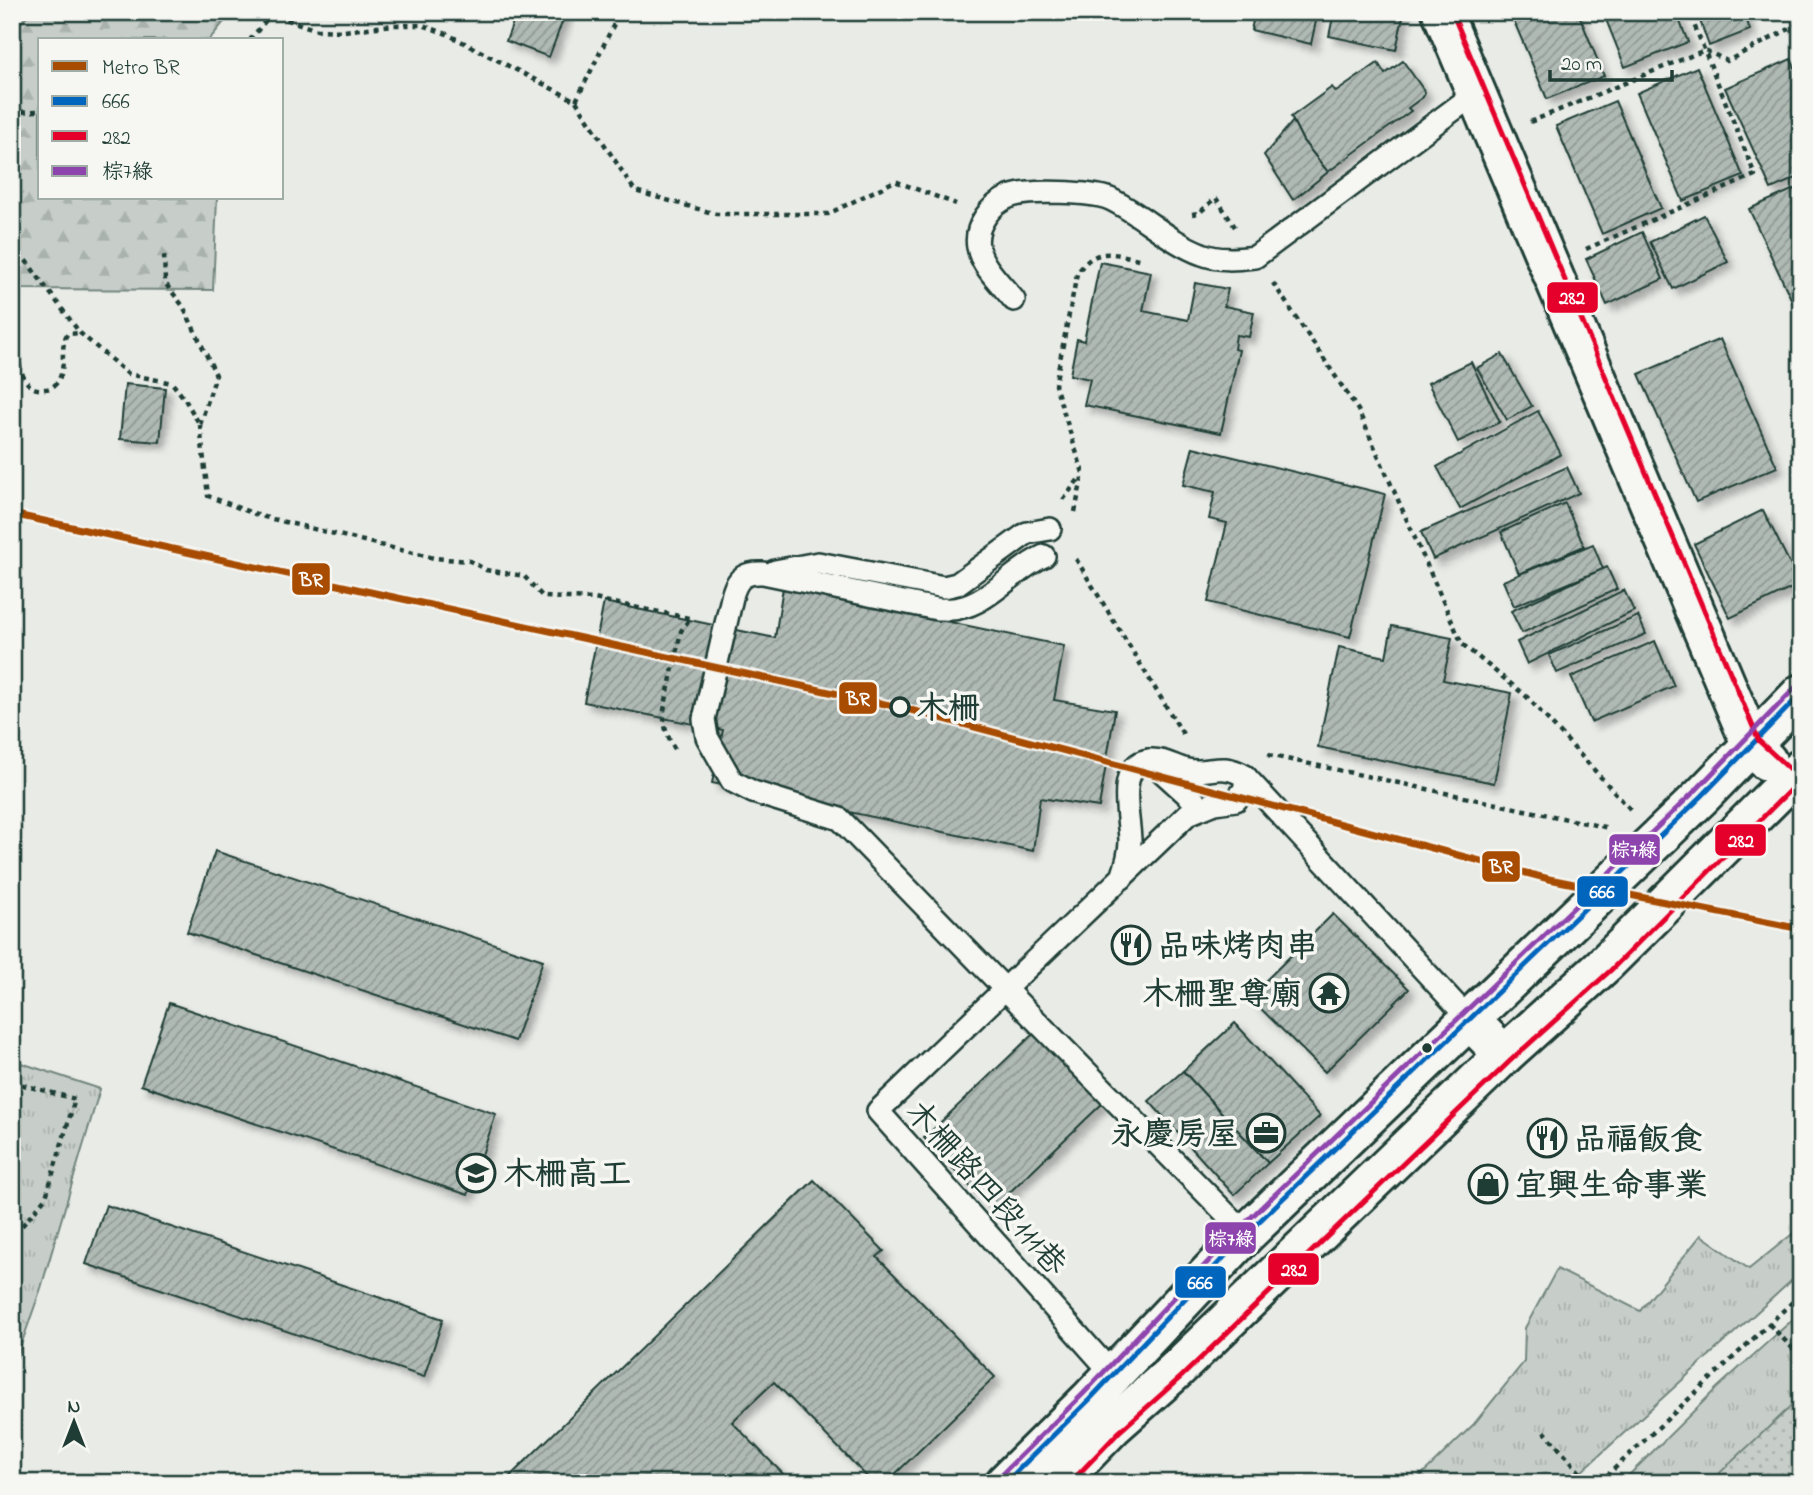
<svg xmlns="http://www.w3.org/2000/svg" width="1813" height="1495" viewBox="0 0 1813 1495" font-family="'Indie Flower','LXGW WenKai TC',sans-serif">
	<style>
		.grass { fill: url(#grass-tufts); stroke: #73867e; stroke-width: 2 }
		.forest { fill: url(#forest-firs); stroke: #73867e; stroke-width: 2 }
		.garden { fill: url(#garden-dots); stroke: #73867e; stroke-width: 2 }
		.building { fill: url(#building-hatch); stroke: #1f3d34; stroke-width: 2; filter: url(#shadow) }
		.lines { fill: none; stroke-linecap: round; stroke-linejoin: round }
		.service-casing { stroke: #1f3d34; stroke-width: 26 }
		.minor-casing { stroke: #1f3d34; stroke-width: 44 }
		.secondary-casing { stroke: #1f3d34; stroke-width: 44 }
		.path { stroke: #1f3d34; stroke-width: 4.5; stroke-dasharray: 5 5; stroke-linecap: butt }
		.service { stroke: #f6f6f2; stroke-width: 21 }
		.minor { stroke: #f6f6f2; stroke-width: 38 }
		.secondary { stroke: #f6f6f2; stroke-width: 38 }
		.bus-1-casing { stroke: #f6f6f2; stroke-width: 10 }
		.bus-2-casing { stroke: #f6f6f2; stroke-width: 10 }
		.bus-3-casing { stroke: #f6f6f2; stroke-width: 10 }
		.bus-1 { stroke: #0065bd; stroke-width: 5 }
		.bus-2 { stroke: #e4002b; stroke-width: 5 }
		.bus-3 { stroke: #8e44ad; stroke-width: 5 }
		.metro-1-casing { stroke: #f6f6f2; stroke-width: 12 }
		.metro-1 { stroke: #a74c00; stroke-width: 7 }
		.stop-dot { fill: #f6f6f2; stroke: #1f3d34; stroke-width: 3.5 }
		.bus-dot { fill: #1f3d34; stroke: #f6f6f2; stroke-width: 2.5 }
		.labels { text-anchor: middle; stroke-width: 7; stroke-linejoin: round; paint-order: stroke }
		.stop-label { font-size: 32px; font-weight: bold; fill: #1f3d34; stroke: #f6f6f2; text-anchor: start }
		.poi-label { font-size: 32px; font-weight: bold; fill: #1f3d34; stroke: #f6f6f2; text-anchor: start }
		.street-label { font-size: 32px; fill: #1f3d34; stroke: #f6f6f2 }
		.line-badge { stroke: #f6f6f2; stroke-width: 2.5 }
		.badge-label { font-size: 19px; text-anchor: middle; font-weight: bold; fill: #fff }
	</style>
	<defs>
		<pattern id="grass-tufts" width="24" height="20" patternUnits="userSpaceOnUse" patternTransform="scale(1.75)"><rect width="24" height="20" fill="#c7cec9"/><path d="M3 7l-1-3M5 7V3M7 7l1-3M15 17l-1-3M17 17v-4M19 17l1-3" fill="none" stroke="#aab2ad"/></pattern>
		<pattern id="forest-firs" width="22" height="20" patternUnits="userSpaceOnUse" patternTransform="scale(1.75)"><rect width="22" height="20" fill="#c7cec9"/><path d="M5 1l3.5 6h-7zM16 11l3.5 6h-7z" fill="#aab2ad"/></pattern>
		<pattern id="garden-dots" width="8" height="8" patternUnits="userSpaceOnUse" patternTransform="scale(1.75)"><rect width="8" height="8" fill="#c7cec9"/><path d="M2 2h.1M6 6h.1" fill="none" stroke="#aab2ad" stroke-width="1.8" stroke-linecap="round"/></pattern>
		<pattern id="building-hatch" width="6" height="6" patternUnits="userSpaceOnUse" patternTransform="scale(1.75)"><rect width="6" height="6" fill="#b0bab5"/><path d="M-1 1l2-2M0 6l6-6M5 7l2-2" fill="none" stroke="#8f9894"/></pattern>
		<filter id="shadow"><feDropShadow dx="6" dy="6" stdDeviation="3.5" flood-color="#0004"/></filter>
	</defs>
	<rect width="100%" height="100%" fill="#e9ebe7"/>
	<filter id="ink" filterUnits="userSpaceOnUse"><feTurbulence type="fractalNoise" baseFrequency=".0143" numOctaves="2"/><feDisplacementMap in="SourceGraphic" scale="14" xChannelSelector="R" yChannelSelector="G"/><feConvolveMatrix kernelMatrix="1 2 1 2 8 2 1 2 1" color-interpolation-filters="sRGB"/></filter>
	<g filter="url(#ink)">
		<!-- grass -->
		<g class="grass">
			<path d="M 12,1060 L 100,1089 L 41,1288 L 12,1371 Z"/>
			<path d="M 1801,1227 L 1801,1272 L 1569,1483 L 1413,1483 L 1474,1424 L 1524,1362 L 1525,1328 L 1557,1269 L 1640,1311 L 1701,1235 L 1749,1269 Z"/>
			<path d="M 1801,1312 L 1801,1483 L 1621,1483 L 1717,1388 Z"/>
		</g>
		<!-- forest -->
		<path class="forest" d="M 30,12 L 232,12 L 209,40 L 40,40 L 40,198 L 217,198 L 213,290 L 12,289 L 12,27 L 20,24 Z"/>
		<!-- garden -->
		<path class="garden" d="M 1801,1397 L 1801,1483 L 1709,1483 Z"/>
		<!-- building -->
		<g class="building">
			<path d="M 517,12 L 566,12 L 549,57 L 506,41 Z"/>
			<path d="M 1255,12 L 1318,12 L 1311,44 L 1251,30 Z"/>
			<path d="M 1334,12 L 1404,12 L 1396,50 L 1329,36 Z"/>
			<path d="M 1510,12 L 1578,12 L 1604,76 L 1547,99 Z"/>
			<path d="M 1603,12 L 1676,12 L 1688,42 L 1625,67 Z"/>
			<path d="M 1697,12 L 1744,12 L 1750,30 L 1709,46 Z"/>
			<path d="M 1791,59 L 1801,81 L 1801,176 L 1771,189 L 1725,88 Z"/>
			<path d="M 1403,61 L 1425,92 L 1423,97 L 1408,108 L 1411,111 L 1328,172 L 1303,141 L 1291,117 L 1332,87 L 1336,92 L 1378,63 L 1385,74 Z"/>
			<path d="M 1697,67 L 1743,176 L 1683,201 L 1637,93 Z"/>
			<path d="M 1615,101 L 1661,208 L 1602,234 L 1556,126 Z"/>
			<path d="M 1293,121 L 1303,141 L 1328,172 L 1293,200 L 1264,155 Z"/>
			<path d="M 1801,186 L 1801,320 L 1749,209 Z"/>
			<path d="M 1704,215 L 1728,262 L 1673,289 L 1650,242 Z"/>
			<path d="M 1642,232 L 1663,279 L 1607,305 L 1586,259 Z"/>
			<path d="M 1100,262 L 1151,272 L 1143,311 L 1188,320 L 1195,283 L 1228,289 L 1224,306 L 1254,312 L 1249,337 L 1236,335 L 1234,349 L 1239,350 L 1221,433 L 1084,405 L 1090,379 L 1070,375 L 1077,339 L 1084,341 Z"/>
			<path d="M 1720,339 L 1777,467 L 1696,502 L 1639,374 Z"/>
			<path d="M 1502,354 L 1532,406 L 1507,420 L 1477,368 Z"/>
			<path d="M 1471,362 L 1500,422 L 1458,442 L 1428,383 Z"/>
			<path d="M 125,384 L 165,388 L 160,442 L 120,439 Z"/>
			<path d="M 1538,411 L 1561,454 L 1460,509 L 1437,467 Z"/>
			<path d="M 1193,447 L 1385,494 L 1350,637 L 1208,602 L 1227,523 L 1209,519 L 1215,492 L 1183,485 Z"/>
			<path d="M 1567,467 L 1579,493 L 1433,559 L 1421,532 Z"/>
			<path d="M 1565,503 L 1584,546 L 1519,574 L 1501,532 Z"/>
			<path d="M 1763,510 L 1800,584 L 1730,618 L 1694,544 Z"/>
			<path d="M 1593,544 L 1603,569 L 1514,606 L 1503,581 Z"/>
			<path d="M 1607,567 L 1617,589 L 1522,633 L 1511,611 Z"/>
			<path d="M 783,587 L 1064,646 L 1054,700 L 1115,710 L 1099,807 L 1040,798 L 1033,851 L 712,783 L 723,730 L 584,702 L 604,602 L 775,638 Z"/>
			<path d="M 1624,590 L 1634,611 L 1527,664 L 1517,642 Z"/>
			<path d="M 1638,616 L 1646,634 L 1557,673 L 1549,655 Z"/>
			<path d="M 1392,626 L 1452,638 L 1443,680 L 1512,693 L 1494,783 L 1318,747 L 1339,647 L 1386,657 Z"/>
			<path d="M 1655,641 L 1674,686 L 1591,722 L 1571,677 Z"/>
			<path d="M 215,851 L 543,960 L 515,1041 L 187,932 Z"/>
			<path d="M 1333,914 L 1409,989 L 1325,1072 L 1249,997 Z"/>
			<path d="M 169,1003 L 496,1114 L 468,1195 L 141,1085 Z"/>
			<path d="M 1235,1023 L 1320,1116 L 1268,1163 L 1183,1071 Z"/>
			<path d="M 1034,1033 L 1103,1103 L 992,1209 L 924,1138 Z"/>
			<path d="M 1183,1071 L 1268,1163 L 1234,1195 L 1149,1101 Z"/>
			<path d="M 814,1180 L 884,1251 L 877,1257 L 995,1377 L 886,1483 L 873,1483 L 774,1382 L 732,1422 L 792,1483 L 503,1483 Z"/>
			<path d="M 106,1205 L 443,1319 L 424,1377 L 86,1264 Z"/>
		</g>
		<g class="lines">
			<defs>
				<g id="service">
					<path d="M 1014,300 C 1003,286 981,266 978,247 C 974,226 991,204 1009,197 C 1027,189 1093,192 1110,199 C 1142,214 1169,242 1202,254 C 1220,261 1237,259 1255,257 L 1476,93"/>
					<path d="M 1044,556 C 1016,568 989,603 959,608 C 952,610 944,609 937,609 L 763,573 C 746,572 738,577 733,593 L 704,719 L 707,737 L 732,781 L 753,792 L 840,819 L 1005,989 L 878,1111 L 1119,1381"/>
					<path d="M 775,571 L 818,563 L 944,587 L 957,584 L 1027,533 L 1050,529"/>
					<path d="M 1149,760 L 1201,807"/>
					<path d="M 1245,776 L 1469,1019"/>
					<path d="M 1122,878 C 1126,866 1130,854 1130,841 C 1130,818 1114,764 1150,760 C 1164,759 1174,767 1187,770 C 1210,775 1219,761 1245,776 L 1245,789 L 1236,800 L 1215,803 L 1188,814 L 1005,989 L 1246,1234"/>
				</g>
				<path id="minor" d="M 1469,1019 L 1504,1055"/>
				<g id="secondary">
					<path d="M 1442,12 L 1752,746 L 1767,761"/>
					<path d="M 1005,1483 L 1089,1400 L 1246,1234 L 1702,796 L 1801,694"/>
					<path d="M 1058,1483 L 1113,1426 L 1175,1371 L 1504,1055 L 1605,964 L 1801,769"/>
				</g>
			</defs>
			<!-- service casing -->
			<use href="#service" class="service-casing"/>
			<!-- minor casing -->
			<use href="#minor" class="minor-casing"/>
			<!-- secondary casing -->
			<use href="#secondary" class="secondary-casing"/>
			<!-- path -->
			<g class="path">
				<path d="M 12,14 L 17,12"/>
				<path d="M 250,40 L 271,14 L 317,30 L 344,31 L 393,25 L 423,25 L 447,34 L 576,101 L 620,12"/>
				<path d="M 576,101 L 635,191 L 716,214 L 828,214 L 895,181 L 956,204"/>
				<path d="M 12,112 L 40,111"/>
				<path d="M 1530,122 L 1705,50 L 1727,61 L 1801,23"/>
				<path d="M 1192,214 L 1199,213 L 1216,198 L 1235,227"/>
				<path d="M 12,246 L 27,262 L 80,333 L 128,374 L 172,383 L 184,398 L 200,425 L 216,375 L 183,306 L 165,283 L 164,251"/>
				<path d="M 1586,249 L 1755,175 L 1689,12"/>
				<path d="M 1273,283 L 1358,410 L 1462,644 L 1527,697 L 1631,810"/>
				<path d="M 12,324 C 20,343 14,394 45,389 C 50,389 55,386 58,381 C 67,366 59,349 67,334 L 80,333"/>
				<path d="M 200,425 L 208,496 L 260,516 L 434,558 L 470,561 L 486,570 L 524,576 L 543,597 L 594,599 L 689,618"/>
				<path d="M 1063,500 L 1081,476"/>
				<path d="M 1075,512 L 1083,473 L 1055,385 L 1077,274 C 1095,245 1114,254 1143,260"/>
				<path d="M 1076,559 L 1183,734"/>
				<path d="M 675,749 C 667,736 663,725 664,710 L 681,631 L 690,618"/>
				<path d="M 1268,755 L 1609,828"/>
				<path d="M 12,1082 L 75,1099 L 46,1197 L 12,1238"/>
				<path d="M 1769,1324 L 1801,1357"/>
				<path d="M 1544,1431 L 1589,1483"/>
				<path d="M 1599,1483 L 1801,1294"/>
			</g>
			<!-- service -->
			<use href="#service" class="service"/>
			<!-- minor -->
			<use href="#minor" class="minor"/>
			<!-- secondary -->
			<use href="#secondary" class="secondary"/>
			<defs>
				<path id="bus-1" d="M 1005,1483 L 1089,1400 L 1246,1234 L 1702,796 L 1801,694"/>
				<path id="bus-2" d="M 1070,1483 L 1119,1432 L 1181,1377 L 1510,1061 L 1611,970 L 1797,783 L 1796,775 L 1759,741 L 1452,12"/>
				<path id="bus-3" d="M 999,1477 L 1083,1394 L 1240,1228 L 1696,790 L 1795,688"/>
			</defs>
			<!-- bus-1 casing -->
			<use href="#bus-1" class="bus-1-casing"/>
			<!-- bus-2 casing -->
			<use href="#bus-2" class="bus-2-casing"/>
			<!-- bus-3 casing -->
			<use href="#bus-3" class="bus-3-casing"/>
			<!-- bus-1 -->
			<use href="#bus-1" class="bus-1"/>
			<!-- bus-2 -->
			<use href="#bus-2" class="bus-2"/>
			<!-- bus-3 -->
			<use href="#bus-3" class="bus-3"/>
			<defs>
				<path id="metro-1" d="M 12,514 L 903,708 L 1549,879 L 1801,929"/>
			</defs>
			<!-- metro-1 casing -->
			<use href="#metro-1" class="metro-1-casing"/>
			<!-- metro-1 -->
			<use href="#metro-1" class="metro-1"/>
		</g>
	</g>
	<!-- icons -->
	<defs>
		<symbol id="restaurant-ring" viewBox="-11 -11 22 22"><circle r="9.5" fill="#f6f6f2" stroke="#1f3d34" stroke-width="1.5"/><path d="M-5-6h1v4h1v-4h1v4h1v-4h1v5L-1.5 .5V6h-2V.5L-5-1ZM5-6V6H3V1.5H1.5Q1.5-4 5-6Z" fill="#1f3d34"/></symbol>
		<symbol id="temple-ring" viewBox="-11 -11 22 22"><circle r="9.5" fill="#f6f6f2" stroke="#1f3d34" stroke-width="1.5"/><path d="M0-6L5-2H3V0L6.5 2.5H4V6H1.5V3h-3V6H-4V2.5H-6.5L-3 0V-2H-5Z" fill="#1f3d34"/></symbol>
		<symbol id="office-ring" viewBox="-11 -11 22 22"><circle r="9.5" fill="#f6f6f2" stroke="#1f3d34" stroke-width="1.5"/><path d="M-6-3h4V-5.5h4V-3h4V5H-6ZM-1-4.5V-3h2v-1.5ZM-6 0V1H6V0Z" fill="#1f3d34"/></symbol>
		<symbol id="school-ring" viewBox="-11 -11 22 22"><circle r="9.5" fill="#f6f6f2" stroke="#1f3d34" stroke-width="1.5"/><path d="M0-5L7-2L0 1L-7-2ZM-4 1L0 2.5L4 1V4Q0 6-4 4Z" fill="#1f3d34"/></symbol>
		<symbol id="shop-ring" viewBox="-11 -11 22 22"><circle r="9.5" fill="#f6f6f2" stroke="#1f3d34" stroke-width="1.5"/><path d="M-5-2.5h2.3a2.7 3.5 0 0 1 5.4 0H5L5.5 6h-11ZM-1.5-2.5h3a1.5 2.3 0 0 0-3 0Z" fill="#1f3d34"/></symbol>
	</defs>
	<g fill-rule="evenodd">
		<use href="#restaurant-ring" x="1109" y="923" width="44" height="44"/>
		<use href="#temple-ring" x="1307" y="971" width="44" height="44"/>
		<use href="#office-ring" x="1244" y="1111" width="44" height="44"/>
		<use href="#restaurant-ring" x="1525" y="1116" width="44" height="44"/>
		<use href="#school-ring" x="454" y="1151" width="44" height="44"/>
		<use href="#shop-ring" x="1466" y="1162" width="44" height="44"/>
	</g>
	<!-- markers -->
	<circle class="stop-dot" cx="900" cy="707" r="9"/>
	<circle class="bus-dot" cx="1427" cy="1048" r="6"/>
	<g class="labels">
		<!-- stop labels -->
		<g class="stop-label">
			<text x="916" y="718">木柵</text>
		</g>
		<!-- poi labels -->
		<g class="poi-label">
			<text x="1158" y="956">品味烤肉串</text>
			<text x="1302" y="1004" text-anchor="end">木柵聖尊廟</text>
			<text x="1239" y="1144" text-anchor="end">永慶房屋</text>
			<text x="1574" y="1149">品福飯食</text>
			<text x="503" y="1184">木柵高工</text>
			<text x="1515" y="1195">宜興生命事業</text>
		</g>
		<!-- street labels -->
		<g class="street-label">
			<text transform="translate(987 1187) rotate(48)" y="11">木柵路四段111巷</text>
		</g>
	</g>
	<g class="line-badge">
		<rect x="1546" y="281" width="53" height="33" rx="7" fill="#e4002b"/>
		<rect x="291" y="562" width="40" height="34" rx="7" fill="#a74c00"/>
		<rect x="838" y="681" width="40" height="34" rx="7" fill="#a74c00"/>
		<rect x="1714" y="823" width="53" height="34" rx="7" fill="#e4002b"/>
		<rect x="1608" y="833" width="53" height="33" rx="7" fill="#8e44ad"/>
		<rect x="1481" y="850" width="40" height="33" rx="7" fill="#a74c00"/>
		<rect x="1576" y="875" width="53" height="33" rx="7" fill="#0065bd"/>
		<rect x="1204" y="1221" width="53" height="34" rx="7" fill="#8e44ad"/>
		<rect x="1267" y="1252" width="53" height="34" rx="7" fill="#e4002b"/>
		<rect x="1174" y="1265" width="53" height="34" rx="7" fill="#0065bd"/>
	</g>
	<g class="badge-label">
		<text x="1572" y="304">282</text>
		<text x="311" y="586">BR</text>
		<text x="858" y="705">BR</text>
		<text x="1741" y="847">282</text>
		<text x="1634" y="856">棕7綠</text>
		<text x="1501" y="873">BR</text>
		<text x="1602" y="898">666</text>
		<text x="1231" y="1245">棕7綠</text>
		<text x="1294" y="1276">282</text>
		<text x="1200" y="1289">666</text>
	</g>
	<!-- margin -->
	<rect width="1813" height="1495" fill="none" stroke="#f6f6f2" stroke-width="42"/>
	<rect x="21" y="21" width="1771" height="1453" fill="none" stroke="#1f3d34" stroke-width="2.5" filter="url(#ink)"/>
	<!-- legend -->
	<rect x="38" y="38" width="245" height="161" fill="#f6f6f2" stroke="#a0aca6" stroke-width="2"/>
	<rect x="52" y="61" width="35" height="10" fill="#a74c00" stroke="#a0aca6" stroke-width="2"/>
	<text x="102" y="74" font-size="21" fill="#1f3d34">Metro BR</text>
	<rect x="52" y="96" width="35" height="10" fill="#0065bd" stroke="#a0aca6" stroke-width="2"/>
	<text x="102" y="108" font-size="21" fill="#1f3d34">666</text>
	<rect x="52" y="131" width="35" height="10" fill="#e4002b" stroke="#a0aca6" stroke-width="2"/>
	<text x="102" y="144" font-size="21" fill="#1f3d34">282</text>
	<rect x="52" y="166" width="35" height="10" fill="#8e44ad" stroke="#a0aca6" stroke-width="2"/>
	<text x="102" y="178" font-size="21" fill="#1f3d34">棕7綠</text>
	<!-- north arrow -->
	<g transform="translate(74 1422)" stroke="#f6f6f2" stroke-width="5" paint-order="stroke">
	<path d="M0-5L12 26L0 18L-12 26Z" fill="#1f3d34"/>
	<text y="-10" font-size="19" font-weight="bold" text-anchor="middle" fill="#1f3d34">N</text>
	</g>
	<!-- scale -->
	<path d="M1550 70v10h122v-10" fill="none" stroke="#1f3d34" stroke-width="3.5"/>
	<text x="1561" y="70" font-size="21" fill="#1f3d34" stroke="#f6f6f2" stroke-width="5" paint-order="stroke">20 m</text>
</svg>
